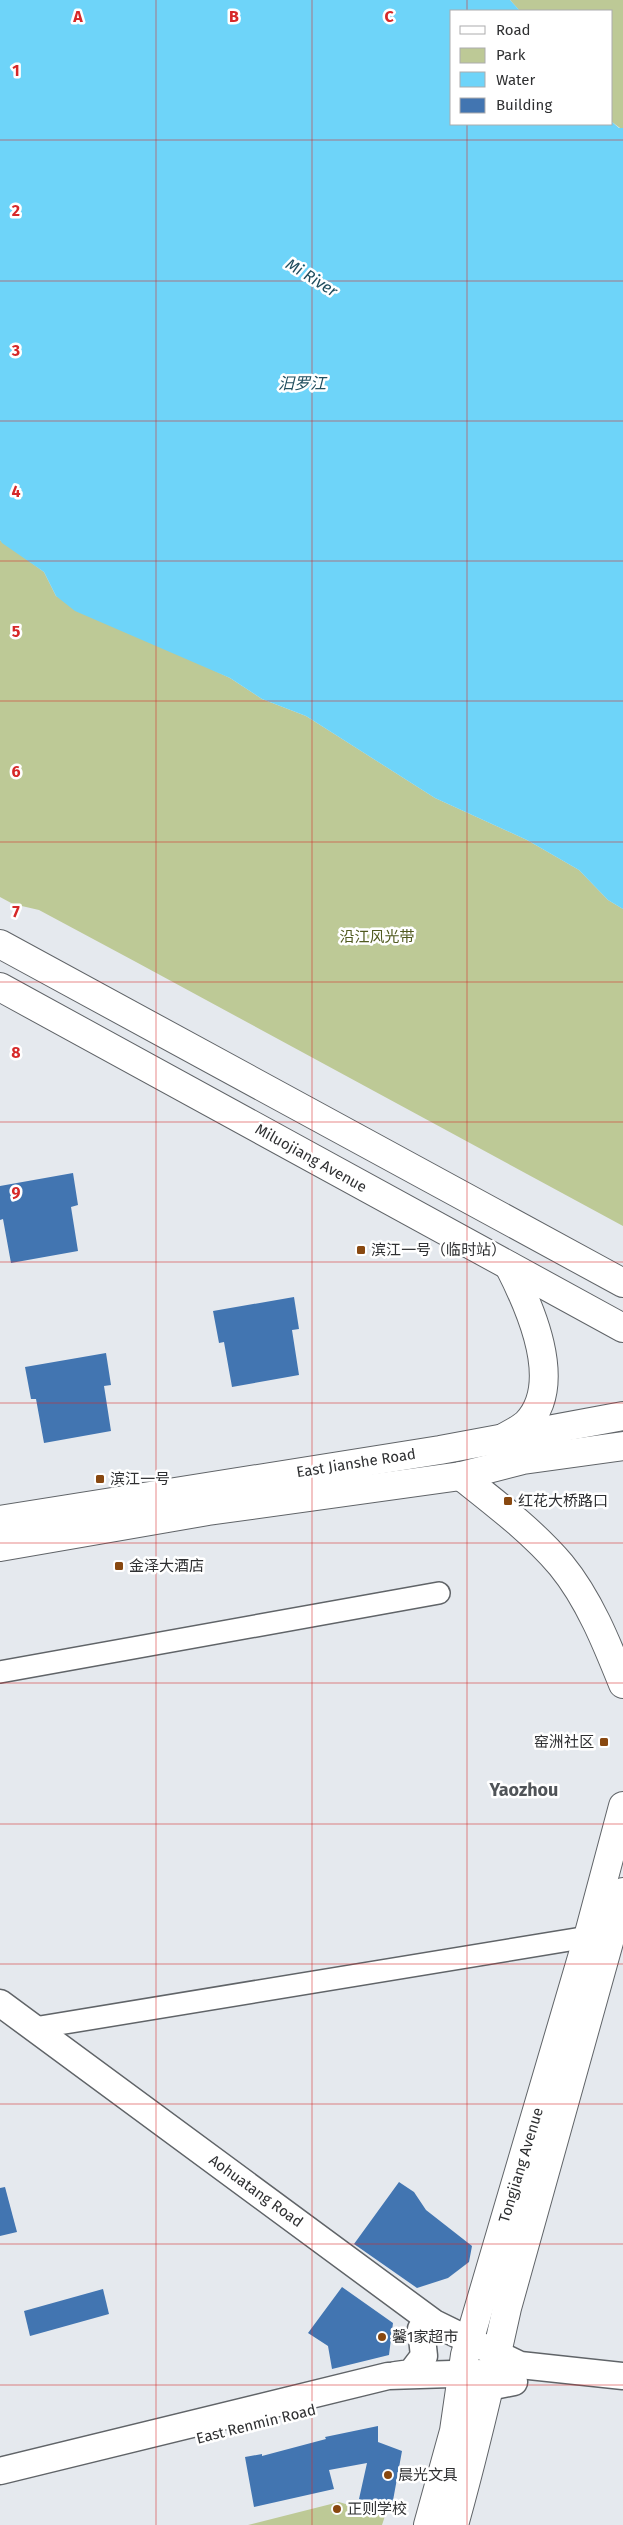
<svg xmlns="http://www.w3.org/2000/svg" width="623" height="2525" viewBox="0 0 623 2525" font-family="'Fira Sans','Noto Sans SC',sans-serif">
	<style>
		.green { fill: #bdc996 }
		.water { fill: #6ed4f9 }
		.building { fill: #4275b1 }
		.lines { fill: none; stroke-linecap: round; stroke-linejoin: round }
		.minor-casing { stroke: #606468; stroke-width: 24 }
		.tertiary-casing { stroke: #606468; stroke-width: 29 }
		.secondary-casing { stroke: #606468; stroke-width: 30 }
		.primary-casing { stroke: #606468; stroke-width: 30 }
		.minor { stroke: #fff; stroke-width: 21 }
		.tertiary { stroke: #fff; stroke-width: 26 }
		.secondary { stroke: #fff; stroke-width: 28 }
		.primary { stroke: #fff; stroke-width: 28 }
		.grid { fill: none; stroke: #d62828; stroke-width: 1; stroke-opacity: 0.55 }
		.poi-dot { fill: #884810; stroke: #fff; stroke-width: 2 }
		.labels { text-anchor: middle; stroke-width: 5; stroke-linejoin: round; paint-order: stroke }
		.park-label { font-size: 15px; fill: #505a1f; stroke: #fff }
		.street-label { font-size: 15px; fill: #2f3032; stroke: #fff }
		.poi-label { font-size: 15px; fill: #2f3032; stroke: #fff; text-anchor: start }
		.water-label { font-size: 16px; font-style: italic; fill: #224f5f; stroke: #fff }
		.quarter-label { font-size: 18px; font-weight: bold; fill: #505458; stroke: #fff }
		.grid-label { font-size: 16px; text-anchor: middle; font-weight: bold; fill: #d62828; stroke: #fff; stroke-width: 5; stroke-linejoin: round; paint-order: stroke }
	</style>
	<rect width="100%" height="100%" fill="#e5e9ee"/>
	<!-- green -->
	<g class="green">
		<path d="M 510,0 L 623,0 L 623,128 L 620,128 L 612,122 L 612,11 L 520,11 Z"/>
		<path d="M 0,540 L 44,572 L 56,596 L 230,678 L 262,699 L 306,716 L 435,798 L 527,840 L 579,870 L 608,900 L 623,909 L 623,1226 L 136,962 L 39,910 L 13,904 L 0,897 Z"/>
		<path d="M 339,2502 L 385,2516 L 382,2525 L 248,2525 Z"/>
	</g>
	<!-- water -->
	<path class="water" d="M 0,0 L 510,0 L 520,11 L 452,11 L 452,124 L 612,124 L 612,122 L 619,128 L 623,128 L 623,909 L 608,900 L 579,870 L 527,840 L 435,798 L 306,716 L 262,699 L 230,678 L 75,611 L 56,596 L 44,572 L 2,543 L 0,540 Z"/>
	<!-- building -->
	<g class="building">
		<path d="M 73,1173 L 78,1205 L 71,1207 L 78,1251 L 11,1263 L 3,1219 L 0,1220 L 0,1186 Z"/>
		<path d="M 294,1297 L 299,1329 L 292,1330 L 299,1375 L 232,1387 L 224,1342 L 219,1343 L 213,1311 Z"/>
		<path d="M 106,1353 L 111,1385 L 104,1386 L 111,1431 L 44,1443 L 36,1399 L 31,1399 L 25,1367 Z"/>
		<path d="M 399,2182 L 414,2192 L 426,2210 L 472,2246 L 469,2262 L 448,2278 L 417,2288 L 354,2244 Z"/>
		<path d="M 5,2187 L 17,2232 L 0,2236 L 0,2188 Z"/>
		<path d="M 342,2287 L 393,2323 L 389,2355 L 332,2369 L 328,2346 L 308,2333 Z"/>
		<path d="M 103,2289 L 109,2314 L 30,2336 L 24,2311 Z"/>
		<path d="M 378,2426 L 378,2442 L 402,2451 L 392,2506 L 359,2499 L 367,2463 L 329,2470 L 334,2489 L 254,2507 L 245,2457 L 262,2454 L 262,2456 L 326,2439 L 325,2437 Z"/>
	</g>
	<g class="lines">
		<defs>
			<g id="minor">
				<path d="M 0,1672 L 439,1593"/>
				<path d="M 34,2028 L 588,1937 L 601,1941"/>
			</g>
			<g id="tertiary">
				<path d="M 0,2003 L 434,2323 L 520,2365 L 623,2376"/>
				<path d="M 396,2375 L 411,2373 L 424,2356 L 421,2329"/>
				<path d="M 469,2391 L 514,2382"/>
				<path d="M 0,2471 L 388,2376 L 483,2373"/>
			</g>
			<g id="secondary">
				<path d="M 461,1476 C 495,1503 532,1531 561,1565 C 589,1599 607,1644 623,1684"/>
				<path d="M 428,2525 L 454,2431 L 465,2355 L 588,1937 L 623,1806"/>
				<path d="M 454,2525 C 474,2453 491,2381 507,2308 L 623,1892"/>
			</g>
			<g id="primary">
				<path d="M 0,944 L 623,1283"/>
				<path d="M 0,987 L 623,1328"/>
				<path d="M 505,1437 C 512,1433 522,1428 527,1423 C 565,1383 529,1305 509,1266"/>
				<path d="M 0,1520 L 440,1450 L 623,1416"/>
				<path d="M 0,1547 L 208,1511 L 461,1476 L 523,1460 L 623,1446"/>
			</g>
		</defs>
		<!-- minor casing -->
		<use href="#minor" class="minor-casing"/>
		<!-- tertiary casing -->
		<use href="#tertiary" class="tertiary-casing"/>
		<!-- secondary casing -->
		<use href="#secondary" class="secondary-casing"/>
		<!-- primary casing -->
		<use href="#primary" class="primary-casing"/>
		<!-- minor -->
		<use href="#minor" class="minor"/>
		<!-- tertiary -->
		<use href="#tertiary" class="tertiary"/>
		<!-- secondary -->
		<use href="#secondary" class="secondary"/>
		<!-- primary -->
		<use href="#primary" class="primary"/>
	</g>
	<!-- grid -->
	<path class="grid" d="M 156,0 L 156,2525M 312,0 L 312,2525M 467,0 L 467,11M 467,124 L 467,2525M 0,140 L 623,140M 0,281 L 623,281M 0,421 L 623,421M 0,561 L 623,561M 0,701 L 623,701M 0,842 L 623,842M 0,982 L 623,982M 0,1122 L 623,1122M 0,1262 L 623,1262M 0,1403 L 623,1403M 0,1543 L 623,1543M 0,1683 L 623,1683M 0,1824 L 623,1824M 0,1964 L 623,1964M 0,2104 L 623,2104M 0,2244 L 623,2244M 0,2385 L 623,2385"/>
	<!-- markers -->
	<g class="poi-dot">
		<rect x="356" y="1245" width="10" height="10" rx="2.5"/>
		<rect x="95" y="1474" width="10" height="10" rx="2.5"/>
		<rect x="503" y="1496" width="10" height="10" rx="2.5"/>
		<rect x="114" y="1561" width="10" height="10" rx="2.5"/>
		<rect x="599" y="1737" width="10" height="10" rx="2.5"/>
		<circle cx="382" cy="2337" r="5"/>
		<circle cx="388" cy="2475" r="5"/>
		<circle cx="337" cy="2509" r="5"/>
	</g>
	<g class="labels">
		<!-- park labels -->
		<g class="park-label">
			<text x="377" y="942">沿江风光带</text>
		</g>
		<!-- street labels -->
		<g class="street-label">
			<text transform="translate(311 1158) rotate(29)" y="5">Miluojiang Avenue</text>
			<text transform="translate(356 1463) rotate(-9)" y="5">East Jianshe Road</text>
			<text transform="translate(521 2165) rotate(-73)" y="5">Tongjiang Avenue</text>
			<text transform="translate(256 2191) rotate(36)" y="5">Aohuatang Road</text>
			<text transform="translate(256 2424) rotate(-14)" y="5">East Renmin Road</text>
		</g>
		<!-- poi labels -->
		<g class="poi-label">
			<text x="371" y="1255">滨江一号（临时站）</text>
			<text x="110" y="1484">滨江一号</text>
			<text x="518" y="1506">红花大桥路口</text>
			<text x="129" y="1571">金泽大酒店</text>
			<text x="594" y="1747" text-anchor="end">窑洲社区</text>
			<text x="392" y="2342">馨1家超市</text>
			<text x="398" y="2480">晨光文具</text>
			<text x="347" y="2514">正则学校</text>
		</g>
		<!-- water labels -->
		<g class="water-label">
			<text transform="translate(312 277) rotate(32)" y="6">Mi River</text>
			<text x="302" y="389">汨罗江</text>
		</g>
		<!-- quarter labels -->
		<g class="quarter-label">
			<text x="524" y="1796">Yaozhou</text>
		</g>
	</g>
	<g class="grid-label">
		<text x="78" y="22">A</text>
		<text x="234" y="22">B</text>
		<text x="389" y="22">C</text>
		<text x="16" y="76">1</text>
		<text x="16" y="216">2</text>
		<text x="16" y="356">3</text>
		<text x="16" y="497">4</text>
		<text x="16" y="637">5</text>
		<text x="16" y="777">6</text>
		<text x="16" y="917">7</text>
		<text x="16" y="1058">8</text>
		<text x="16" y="1198">9</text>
	</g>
	<!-- legend -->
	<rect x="450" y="10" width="162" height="115" fill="#ffffff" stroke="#acacad"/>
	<rect x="460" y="26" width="25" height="8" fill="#ffffff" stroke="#acacad"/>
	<text x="496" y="35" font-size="15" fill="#2f3032">Road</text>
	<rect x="460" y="48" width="25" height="15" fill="#bdc996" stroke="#acacad"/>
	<text x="496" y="60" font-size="15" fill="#2f3032">Park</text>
	<rect x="460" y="72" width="25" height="15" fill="#6ed4f9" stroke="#acacad"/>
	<text x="496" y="85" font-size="15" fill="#2f3032">Water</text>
	<rect x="460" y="98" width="25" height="15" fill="#4275b1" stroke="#acacad"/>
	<text x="496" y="110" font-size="15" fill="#2f3032">Building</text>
</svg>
